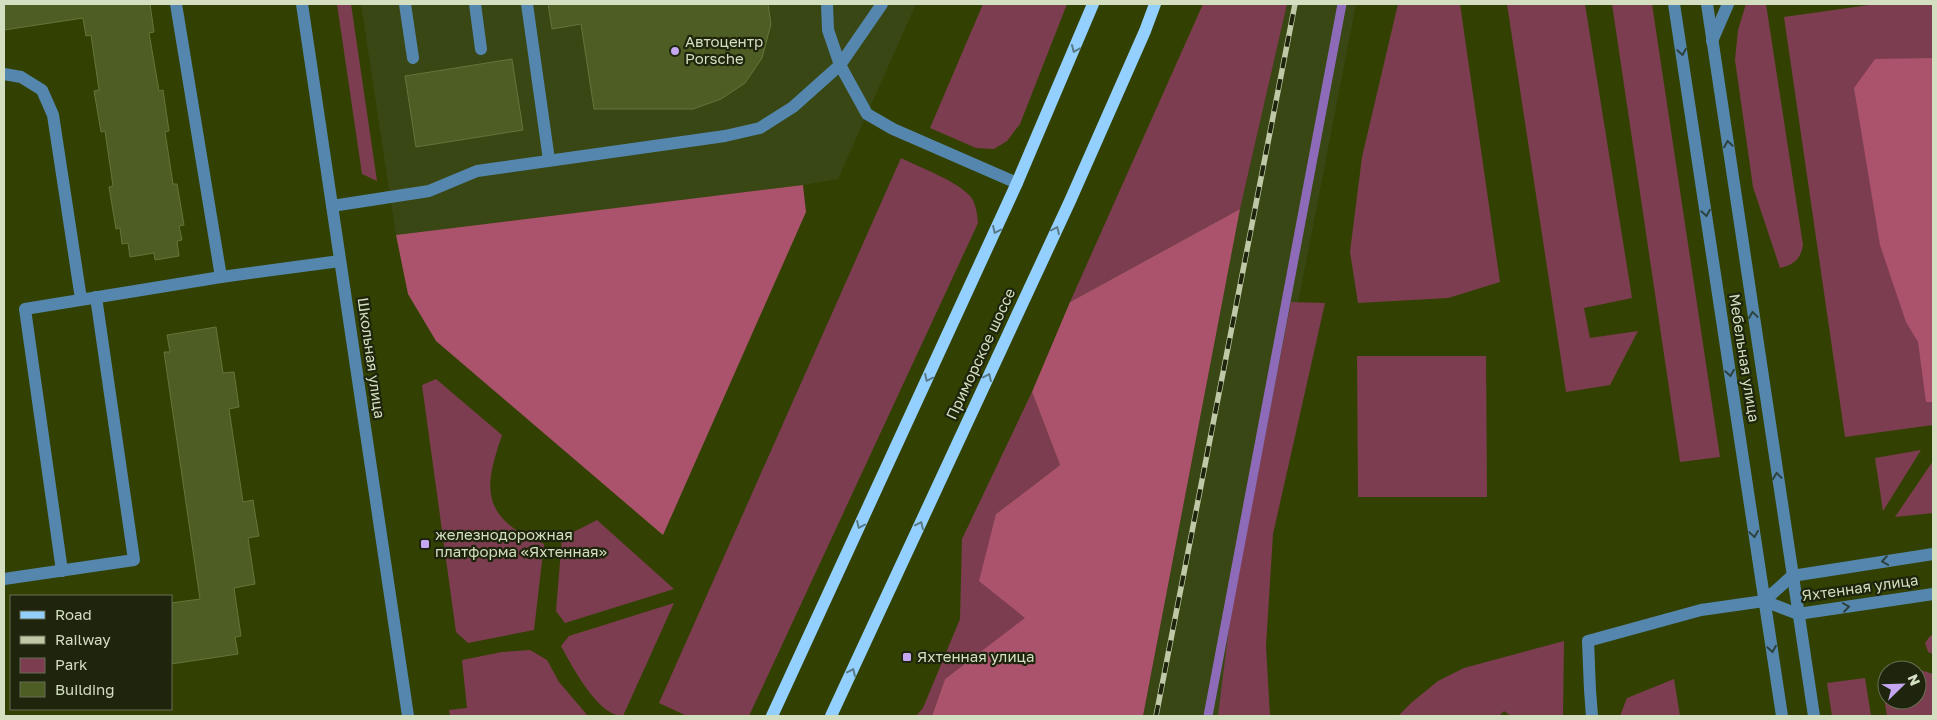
<svg xmlns="http://www.w3.org/2000/svg" width="1937" height="720" viewBox="0 0 1937 720" font-family="'Golos Text',sans-serif">
	<style>
		.built { fill: #394714 }
		.green { fill: #7d3d50 }
		.forest { fill: #ab536d }
		.lines { fill: none; stroke-linecap: round; stroke-linejoin: round }
		.stream { stroke: #8d6bb8; stroke-width: 9 }
		.building { fill: #4d5d23; stroke: #64753c }
		.minor { stroke: #5587ae; stroke-width: 12 }
		.major { stroke: #93cfff; stroke-width: 12 }
		.rail-casing { stroke: #bfc9a7; stroke-width: 5.5 }
		.rail { stroke: #1e250c; stroke-width: 4; stroke-dasharray: 11; stroke-linecap: butt }
		.oneway { stroke: #587a86 }
		.oneway2 { stroke: #2e423d }
		.poi-dot { fill: #c5a7f1; stroke: #1e250c; stroke-width: 2 }
		.labels { text-anchor: middle; stroke-width: 4.5; stroke-linejoin: round; paint-order: stroke }
		.poi-label { font-size: 15px; fill: #d4dec0; stroke: #1e250c; text-anchor: start }
		.street-label { font-size: 15px; fill: #d4dec0; stroke: #1e250c }
	</style>
	<rect width="100%" height="100%" fill="#324102"/>
	<!-- built -->
	<g class="built">
		<path d="M 361,4 L 916,4 L 838,179 L 803,185 L 396,235 Z"/>
		<path d="M 1287,4 L 1356,4 L 1218,716 L 1143,716 L 1240,209 Z"/>
	</g>
	<!-- green -->
	<g class="green">
		<path d="M 337,4 L 351,4 L 377,181 L 362,174 Z"/>
		<path d="M 983,4 L 1067,4 L 1020,124 L 1007,141 L 994,149 L 976,148 L 930,128 Z"/>
		<path d="M 1203,4 L 1287,4 L 1240,209 L 1070,302 Z"/>
		<path d="M 1398,4 L 1460,4 L 1500,282 L 1448,298 L 1358,303 L 1350,252 L 1362,157 Z"/>
		<path d="M 1507,4 L 1585,4 L 1632,298 L 1584,308 L 1590,338 L 1638,331 L 1610,385 L 1566,392 Z"/>
		<path d="M 1612,4 L 1652,4 L 1720,457 L 1680,462 Z"/>
		<path d="M 1746,4 L 1766,4 L 1803,245 C 1801,259 1793,265 1780,268 L 1753,187 L 1735,60 L 1738,30 Z"/>
		<path d="M 1876,4 L 1933,4 L 1933,425 L 1845,437 L 1784,17 Z"/>
		<path d="M 901,158 C 919,167 954,180 968,194 C 976,201 977,213 978,223 L 749,716 L 687,716 L 659,703 Z"/>
		<path d="M 1291,302 L 1325,303 L 1273,534 L 1266,646 L 1270,716 L 1218,716 L 1231,612 Z"/>
		<path d="M 1357,356 L 1486,356 L 1487,497 L 1358,497 Z"/>
		<path d="M 436,379 L 502,435 C 490,472 478,504 516,530 C 524,536 535,540 544,544 L 534,630 L 468,643 L 456,632 L 422,385 Z"/>
		<path d="M 1032,392 L 1060,465 L 996,514 L 1026,618 L 945,679 L 932,716 L 916,716 L 923,708 L 960,619 L 962,539 Z"/>
		<path d="M 1921,450 L 1883,511 L 1875,458 Z"/>
		<path d="M 1933,461 L 1933,513 L 1895,517 Z"/>
		<path d="M 597,520 L 674,589 L 565,623 L 556,611 L 562,538 Z"/>
		<path d="M 674,603 L 623,716 C 598,716 572,666 561,646 L 569,636 Z"/>
		<path d="M 1933,635 L 1933,654 L 1928,652 L 1925,643 L 1930,636 Z"/>
		<path d="M 1564,641 L 1563,716 L 1511,716 L 1504,711 L 1499,716 L 1398,716 L 1411,703 L 1438,681 L 1464,668 Z"/>
		<path d="M 530,650 L 547,660 L 559,682 L 588,716 L 450,716 L 449,710 L 467,708 L 462,660 L 502,652 Z"/>
		<path d="M 1911,667 L 1933,674 L 1933,716 L 1887,716 L 1880,673 L 1887,671 L 1887,700 L 1917,700 L 1917,670 L 1894,670 Z"/>
		<path d="M 1865,678 L 1871,716 L 1832,716 L 1827,683 Z"/>
		<path d="M 1674,679 L 1680,716 L 1620,716 L 1627,698 Z"/>
	</g>
	<!-- forest -->
	<g class="forest">
		<path d="M 1933,58 L 1933,402 L 1926,402 L 1918,342 L 1906,322 L 1880,245 L 1854,88 L 1875,59 Z"/>
		<path d="M 803,185 L 806,212 L 663,535 L 436,341 L 408,294 L 396,235 Z"/>
		<path d="M 1240,209 L 1143,716 L 932,716 L 945,679 L 1025,618 L 979,581 L 996,514 L 1060,465 L 1032,392 L 1070,302 Z"/>
	</g>
	<g class="lines">
		<!-- stream -->
		<path class="stream" d="M 1208,716 L 1342,4"/>
	</g>
	<!-- building -->
	<g class="building">
		<path d="M 4,4 L 150,4 L 154,32 L 149,33 L 159,91 L 163,90 L 169,131 L 165,132 L 173,184 L 177,184 L 184,225 L 179,226 L 182,240 L 177,241 L 179,256 L 155,260 L 154,253 L 130,257 L 128,243 L 122,244 L 120,228 L 116,229 L 109,187 L 113,186 L 105,131 L 101,132 L 94,91 L 99,90 L 91,35 L 86,36 L 83,18 L 4,30 Z"/>
		<path d="M 548,4 L 768,4 L 771,24 L 762,58 L 745,83 L 721,99 L 693,109 L 594,109 L 581,24 L 552,29 Z"/>
		<path d="M 512,59 L 523,130 L 416,147 L 405,76 Z"/>
		<path d="M 216,327 L 223,373 L 234,372 L 239,407 L 229,409 L 243,502 L 253,500 L 256,519 L 259,536 L 248,538 L 255,584 L 234,588 L 241,636 L 235,637 L 238,654 L 171,664 L 171,603 L 200,599 L 164,352 L 170,352 L 167,335 Z"/>
	</g>
	<g class="lines">
		<!-- minor -->
		<g class="minor">
			<path d="M 302,4 L 408,716"/>
			<path d="M 405,4 L 413,58"/>
			<path d="M 475,4 L 481,49"/>
			<path d="M 527,4 L 549,160"/>
			<path d="M 827,4 L 828,30 L 840,65 L 867,114 L 893,129 L 1017,183"/>
			<path d="M 1674,4 L 1782,716"/>
			<path d="M 1707,4 L 1814,716"/>
			<path d="M 1712,41 L 1728,4"/>
			<path d="M 4,74 L 21,77 L 42,90 L 53,115 L 81,299"/>
			<path d="M 332,206 L 429,191 L 477,171 L 725,136 L 760,128 L 793,107 L 840,65 L 882,4"/>
			<path d="M 221,277 L 340,261"/>
			<path d="M 62,571 L 25,309 L 221,277 L 176,4"/>
			<path d="M 4,579 L 134,560 L 96,297"/>
			<path d="M 1764,601 L 1792,576 L 1933,554"/>
			<path d="M 1592,716 L 1590,690 L 1588,641 L 1701,610 L 1764,601 L 1798,614 L 1933,594"/>
		</g>
		<!-- major -->
		<g class="major">
			<path d="M 772,716 L 1017,183 L 1093,4"/>
			<path d="M 831,716 L 1070,201 L 1145,31 L 1155,4"/>
		</g>
		<defs>
			<path id="rail" d="M 1156,716 L 1295,4"/>
		</defs>
		<!-- rail casing -->
		<use href="#rail" class="rail-casing"/>
		<!-- rail -->
		<use href="#rail" class="rail"/>
	</g>
	<!-- one-way arrows -->
	<defs><path id="oneway-chevron" d="M-2-3.5L2.5 0L-2 3.5" fill="none" stroke-width="1.6" stroke-linecap="round" stroke-linejoin="round" transform="scale(1.25)"/></defs>
	<g class="oneway">
		<use href="#oneway-chevron" transform="translate(1075 49) rotate(113)"/>
		<use href="#oneway-chevron" transform="translate(996 230) rotate(115)"/>
		<use href="#oneway-chevron" transform="translate(1056 230) rotate(-65)"/>
		<use href="#oneway-chevron" transform="translate(988 377) rotate(-65)"/>
		<use href="#oneway-chevron" transform="translate(928 378) rotate(115)"/>
		<use href="#oneway-chevron" transform="translate(860 525) rotate(115)"/>
		<use href="#oneway-chevron" transform="translate(920 525) rotate(-65)"/>
		<use href="#oneway-chevron" transform="translate(852 672) rotate(-65)"/>
	</g>
	<g class="oneway2">
		<use href="#oneway-chevron" transform="translate(1682 52) rotate(81)"/>
		<use href="#oneway-chevron" transform="translate(1728 144) rotate(-99)"/>
		<use href="#oneway-chevron" transform="translate(1706 213) rotate(81)"/>
		<use href="#oneway-chevron" transform="translate(1753 315) rotate(-98)"/>
		<use href="#oneway-chevron" transform="translate(1730 373) rotate(81)"/>
		<use href="#oneway-chevron" transform="translate(1777 476) rotate(-98)"/>
		<use href="#oneway-chevron" transform="translate(1754 534) rotate(82)"/>
		<use href="#oneway-chevron" transform="translate(1885 561) rotate(172)"/>
		<use href="#oneway-chevron" transform="translate(1846 607) rotate(-8)"/>
		<use href="#oneway-chevron" transform="translate(1772 649) rotate(81)"/>
	</g>
	<!-- markers -->
	<g class="poi-dot">
		<circle cx="675" cy="51" r="5"/>
		<rect x="420" y="539" width="10" height="10" rx="2.5"/>
		<rect x="902" y="652" width="10" height="10" rx="2.5"/>
	</g>
	<g class="labels">
		<!-- poi labels -->
		<g class="poi-label">
			<text x="685" y="47">Автоцентр<tspan x="685" dy="17">Porsche</tspan></text>
			<text x="435" y="540">железнодорожная<tspan x="435" dy="17">платформа «Яхтенная»</tspan></text>
			<text x="917" y="662">Яхтенная улица</text>
		</g>
		<!-- street labels -->
		<g class="street-label">
			<text transform="translate(981 354) rotate(-65)" y="5">Приморское шоссе</text>
			<text transform="translate(371 358) rotate(82)" y="5">Школьная улица</text>
			<text transform="translate(1744 358) rotate(81)" y="5">Мебельная улица</text>
			<text transform="translate(1860 588) rotate(-8)" y="5">Яхтенная улица</text>
		</g>
	</g>
	<!-- border -->
	<rect width="1937" height="720" fill="none" stroke="#d4dec0" stroke-width="10"/>
	<!-- legend -->
	<rect x="10" y="595" width="162" height="115" fill="#1e250c" stroke="#676f54"/>
	<rect x="20" y="611" width="25" height="8" fill="#93cfff" stroke="#676f54"/>
	<text x="55" y="620" font-size="15" fill="#d4dec0">Road</text>
	<rect x="20" y="636" width="25" height="8" fill="#bfc9a7" stroke="#676f54"/>
	<text x="55" y="645" font-size="15" fill="#d4dec0">Railway</text>
	<rect x="20" y="658" width="25" height="15" fill="#7d3d50" stroke="#676f54"/>
	<text x="55" y="670" font-size="15" fill="#d4dec0">Park</text>
	<rect x="20" y="682" width="25" height="15" fill="#4d5d23" stroke="#676f54"/>
	<text x="55" y="695" font-size="15" fill="#d4dec0">Building</text>
	<!-- north arrow -->
	<g transform="translate(1902 685) rotate(67)"><circle r="24" fill="#1e250c" stroke="#676f54"/>
	<path d="M0-4L9 19L0 12L-9 19Z" fill="#c5a7f1"/>
	<text y="-8" font-size="14" font-weight="bold" text-anchor="middle" fill="#d4dec0">N</text>
	</g>
</svg>
